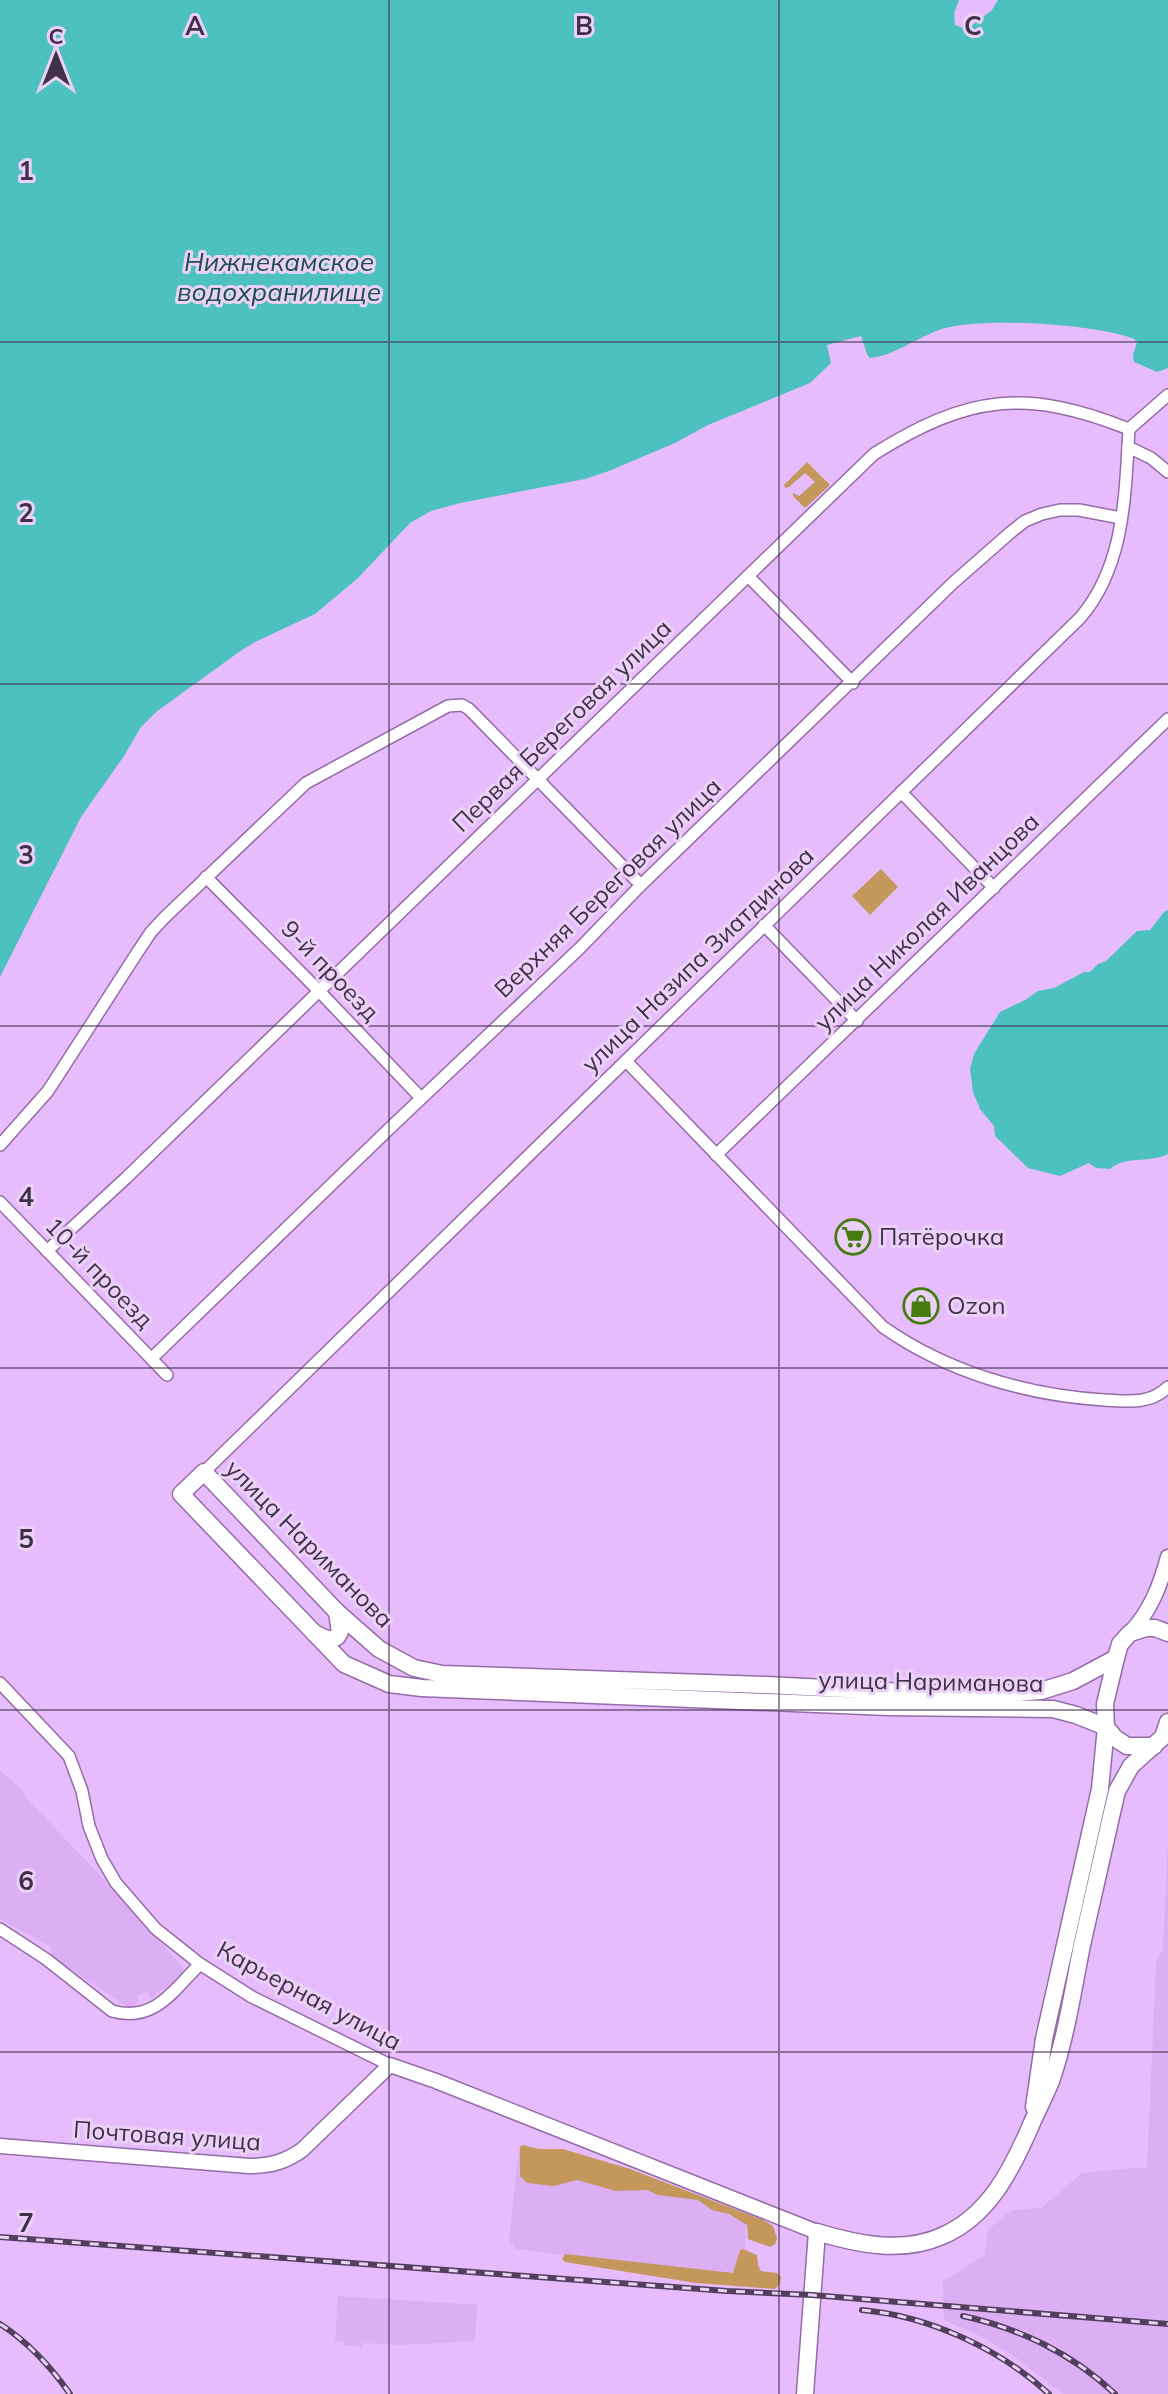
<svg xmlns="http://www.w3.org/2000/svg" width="1168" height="2394" viewBox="0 0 1168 2394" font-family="Mulish,sans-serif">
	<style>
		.built { fill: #dcaef4 }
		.green { fill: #c4975b }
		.water { fill: #4dc1bf }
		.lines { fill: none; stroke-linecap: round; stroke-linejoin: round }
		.minor-casing { stroke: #946ca7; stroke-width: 14 }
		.tertiary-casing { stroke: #946ca7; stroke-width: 17 }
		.secondary-casing { stroke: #946ca7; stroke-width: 19 }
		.minor { stroke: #fff; stroke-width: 11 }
		.tertiary { stroke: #fff; stroke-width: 14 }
		.secondary { stroke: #fff; stroke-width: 16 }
		.rail-casing { stroke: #523f5d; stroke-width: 6 }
		.rail { stroke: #ebd1f8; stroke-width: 3; stroke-dasharray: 9; stroke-linecap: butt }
		.grid { fill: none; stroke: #41304a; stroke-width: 2; stroke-opacity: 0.55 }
		.labels { text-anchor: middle; stroke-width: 6; stroke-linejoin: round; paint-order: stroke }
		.street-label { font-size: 24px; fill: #41304a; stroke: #ebd1f8 }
		.poi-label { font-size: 24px; fill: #41304a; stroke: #ebd1f8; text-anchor: start }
		.water-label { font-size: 26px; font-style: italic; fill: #1e504f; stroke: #ebd1f8 }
		.grid-label { font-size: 26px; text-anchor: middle; font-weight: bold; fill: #41304a; stroke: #ebd1f8; stroke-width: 6; stroke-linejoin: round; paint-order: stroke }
	</style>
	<rect width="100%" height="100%" fill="#e7bcfd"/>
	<!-- built -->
	<g class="built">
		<path d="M 0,1770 L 25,1793 L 24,1796 L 120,1896 L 122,1900 L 180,1964 L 185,1972 L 175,1980 L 176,1983 L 155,1993 L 155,1996 L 151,1999 L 147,1992 L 137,1996 L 139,2001 L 131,2009 L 60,1962 L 52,1955 L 51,1947 L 44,1943 L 0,1919 Z"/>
		<path d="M 1168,1840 L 1168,2394 L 1063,2394 L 1015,2357 L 980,2336 L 944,2320 L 943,2281 L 985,2255 L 988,2230 L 1006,2214 L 1014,2210 L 1041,2208 L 1082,2173 L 1147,2167 L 1156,1964 L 1163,1948 Z"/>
		<path d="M 519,2148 L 620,2172 L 742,2216 L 746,2224 L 744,2278 L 516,2249 L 509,2241 Z"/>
		<path d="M 338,2296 L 477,2305 L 475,2341 L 401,2345 L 363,2343 L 362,2347 L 343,2345 L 343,2341 L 335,2341 Z"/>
	</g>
	<!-- green -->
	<g class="green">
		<path d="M 807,462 L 830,485 L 805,508 L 793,496 L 793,493 L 799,496 L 815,482 L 805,473 L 789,487 L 785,488 L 784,485 Z"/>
		<path d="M 881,869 L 898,887 L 870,915 L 852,896 Z"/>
		<path d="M 523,2145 L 539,2149 L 563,2149 L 630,2169 L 763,2220 L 773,2226 L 777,2238 L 775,2244 L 770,2247 L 748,2239 L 747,2225 L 729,2214 L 712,2210 L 698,2200 L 658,2195 L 647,2190 L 616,2191 L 577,2180 L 554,2186 L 527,2183 L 520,2176 L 520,2147 Z"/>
		<path d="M 743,2249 L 757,2255 L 758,2265 L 761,2271 L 777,2273 L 781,2277 L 780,2284 L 775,2289 L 696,2283 L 565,2262 L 562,2259 L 565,2254 L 733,2273 L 740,2250 Z"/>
	</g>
	<!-- water -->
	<g class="water">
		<path d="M 0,0 L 959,0 L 954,13 L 955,25 L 967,29 L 992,10 L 998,0 L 1168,0 L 1168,368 L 1157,372 L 1134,362 L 1133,354 L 1137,343 L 1134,339 C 1097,324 976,316 939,330 C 916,338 894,356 870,358 L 867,354 L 861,336 L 827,345 L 831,363 L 810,383 L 708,425 L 675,443 L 609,471 L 585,479 L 460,503 L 431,511 L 410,523 L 358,578 L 315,614 L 255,642 L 239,652 L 156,712 L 141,727 L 124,756 L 81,817 L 0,977 Z"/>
		<path d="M 1168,910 L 1168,1154 C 1147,1164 1126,1155 1110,1169 L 1096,1168 L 1089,1163 L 1060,1176 L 1028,1168 L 995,1136 L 994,1126 L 980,1109 L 973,1092 L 970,1069 L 974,1054 L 1000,1012 L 1025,1000 L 1038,991 L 1054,988 L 1084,972 L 1090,972 L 1098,964 L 1106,961 L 1137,931 L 1150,930 L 1164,912 Z"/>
	</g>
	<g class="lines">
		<defs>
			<g id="minor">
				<path d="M 1129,429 L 1168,395"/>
				<path d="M 1128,447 L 1151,458 L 1168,472"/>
				<path d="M 748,576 L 853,683"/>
				<path d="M 901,792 L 994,888"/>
				<path d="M 206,877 L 319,991 L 421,1098"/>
				<path d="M 764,925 L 857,1021"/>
				<path d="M 626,1061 L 883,1327 C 947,1372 1026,1395 1104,1400 C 1127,1401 1150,1405 1168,1387"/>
				<path d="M 0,1145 L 48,1091 L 137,953 L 151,932 L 165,917 L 306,783 L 448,706 L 462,705 L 469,709 L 641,885"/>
				<path d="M 716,1155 L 1168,719"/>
				<path d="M 0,1202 L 167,1375"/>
				<path d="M 47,1251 L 126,1178 L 874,454 C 968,395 1026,388 1129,429"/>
				<path d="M 152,1358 L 390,1128 L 580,948 L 641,885 L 954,582 L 1011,532 L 1025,521 L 1042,514 L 1060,510 L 1079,510 L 1121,518"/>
				<path d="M 204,1472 L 1080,618 C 1125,566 1125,495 1129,429"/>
				<path d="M 0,1683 L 69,1756 L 82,1791 L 89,1826 L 102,1859 L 116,1883 L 156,1929 L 200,1964 L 252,1997 L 390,2065"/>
				<path d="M 0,1929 L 46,1959 L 112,2011 C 154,2023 173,1991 200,1964"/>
			</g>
			<g id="tertiary">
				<path d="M 1130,1633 C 1151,1610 1160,1586 1168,1557"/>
				<path d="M 0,2146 L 249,2166 C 270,2166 285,2162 302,2150 L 390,2065 L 436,2081 L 817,2232"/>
			</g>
			<g id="secondary">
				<path d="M 314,1633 L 329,1640 L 337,1637 L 340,1632 L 337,1612"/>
				<path d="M 1116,1658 L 1073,1681 L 1041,1691 L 1003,1694 L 945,1694 L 766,1685 L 442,1674 L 414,1668 L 379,1649 L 337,1612 L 204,1472 L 181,1494 L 344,1664 L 389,1684 L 422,1688 L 889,1707 L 1053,1709 L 1076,1715 L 1106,1727 L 1115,1738 L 1127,1746 L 1154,1746"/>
				<path d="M 1034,2107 L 1044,2039 L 1100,1789 L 1106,1727 L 1105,1704 L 1116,1658 L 1120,1644 L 1130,1633 L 1146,1628 L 1155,1628 L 1168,1633"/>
				<path d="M 805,2394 L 817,2232 C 856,2244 902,2254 942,2236 C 989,2216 1012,2169 1031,2125 C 1037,2111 1045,2096 1051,2081 C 1066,2038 1073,1990 1082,1945 C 1094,1893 1105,1842 1117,1791 L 1131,1766 L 1163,1737 L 1168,1722"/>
			</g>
		</defs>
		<!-- minor casing -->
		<use href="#minor" class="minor-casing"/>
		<!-- tertiary casing -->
		<use href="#tertiary" class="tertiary-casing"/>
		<!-- secondary casing -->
		<use href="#secondary" class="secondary-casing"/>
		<!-- minor -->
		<use href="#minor" class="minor"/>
		<!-- tertiary -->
		<use href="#tertiary" class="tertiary"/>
		<!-- secondary -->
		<use href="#secondary" class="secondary"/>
		<defs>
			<g id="rail">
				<path d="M 0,2237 L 727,2291 L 812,2295 L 1168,2324"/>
				<path d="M 862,2310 C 929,2316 1000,2349 1049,2394"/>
				<path d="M 963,2316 C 1019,2328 1073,2354 1115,2394"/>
				<path d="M 0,2324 C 28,2342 51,2367 70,2394"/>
			</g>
		</defs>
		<!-- rail casing -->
		<use href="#rail" class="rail-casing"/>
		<!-- rail -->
		<use href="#rail" class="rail"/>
	</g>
	<!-- grid -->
	<path class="grid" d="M 389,0 L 389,2394M 779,0 L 779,2394M 0,342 L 1168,342M 0,684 L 1168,684M 0,1026 L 1168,1026M 0,1368 L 1168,1368M 0,1710 L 1168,1710M 0,2052 L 1168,2052"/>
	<!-- icons -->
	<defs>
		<symbol id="supermarket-ring" viewBox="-11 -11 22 22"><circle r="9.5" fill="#ebd1f8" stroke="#457c10" stroke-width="1.5"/><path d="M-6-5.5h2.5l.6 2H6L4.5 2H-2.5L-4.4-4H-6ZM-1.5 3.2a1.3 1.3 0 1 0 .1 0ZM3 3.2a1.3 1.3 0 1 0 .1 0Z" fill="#457c10"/></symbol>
		<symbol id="shop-ring" viewBox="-11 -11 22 22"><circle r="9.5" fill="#ebd1f8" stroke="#457c10" stroke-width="1.5"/><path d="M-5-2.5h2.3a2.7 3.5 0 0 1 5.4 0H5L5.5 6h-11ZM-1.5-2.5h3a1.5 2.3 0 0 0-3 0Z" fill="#457c10"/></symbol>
	</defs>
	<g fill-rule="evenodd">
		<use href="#supermarket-ring" x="833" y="1217" width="40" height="40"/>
		<use href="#shop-ring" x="901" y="1286" width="40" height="40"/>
	</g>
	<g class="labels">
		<!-- street labels -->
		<g class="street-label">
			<text transform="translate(562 726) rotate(-44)" y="8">Первая Береговая улица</text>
			<text transform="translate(608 888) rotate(-44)" y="8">Верхняя Береговая улица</text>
			<text transform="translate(927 922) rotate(-44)" y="8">улица Николая Иванцова</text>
			<text transform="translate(698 960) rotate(-44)" y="8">улица Назипа Зиатдинова</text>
			<text transform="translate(330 971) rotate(46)" y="8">9-й проезд</text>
			<text transform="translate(99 1273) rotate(46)" y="8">10-й проезд</text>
			<text transform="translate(309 1544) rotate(45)" y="8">улица Нариманова</text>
			<text transform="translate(931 1682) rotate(1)" y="8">улица Нариманова</text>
			<text transform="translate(309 1996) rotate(28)" y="8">Карьерная улица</text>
			<text transform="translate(167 2136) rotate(4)" y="8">Почтовая улица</text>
		</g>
		<!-- poi labels -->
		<g class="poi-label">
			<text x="879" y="1245">Пятёрочка</text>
			<text x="947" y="1314">Ozon</text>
		</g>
		<!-- water labels -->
		<g class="water-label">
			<text x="279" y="271">Нижнекамское<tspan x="279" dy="30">водохранилище</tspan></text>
		</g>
	</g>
	<g class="grid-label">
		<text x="195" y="35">A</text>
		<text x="584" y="35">B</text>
		<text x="973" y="35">C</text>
		<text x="26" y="180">1</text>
		<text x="26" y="522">2</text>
		<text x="26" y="864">3</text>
		<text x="26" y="1206">4</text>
		<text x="26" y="1548">5</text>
		<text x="26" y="1890">6</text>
		<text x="26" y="2232">7</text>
	</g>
	<!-- north arrow -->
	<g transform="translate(56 56)" stroke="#ebd1f8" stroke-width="6" paint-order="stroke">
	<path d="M0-6L14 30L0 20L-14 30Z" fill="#41304a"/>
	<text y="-12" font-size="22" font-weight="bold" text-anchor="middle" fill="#41304a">С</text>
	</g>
</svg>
